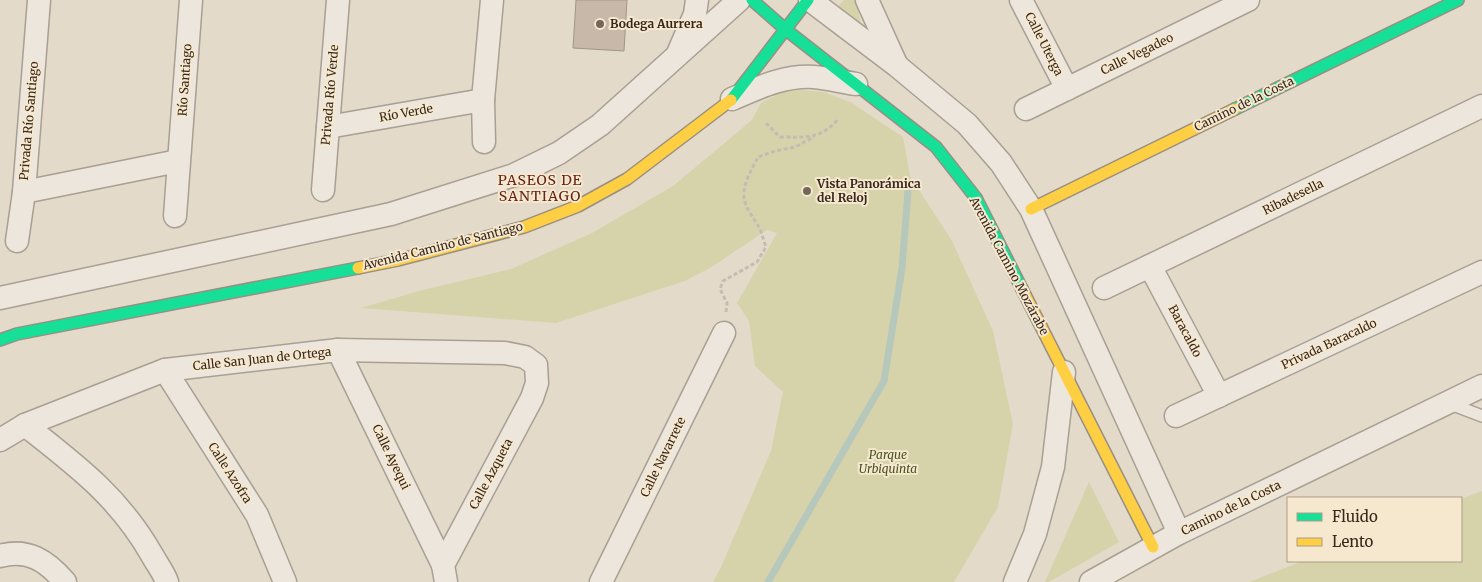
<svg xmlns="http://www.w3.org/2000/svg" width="1482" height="582" viewBox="0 0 1482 582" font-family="Merriweather,serif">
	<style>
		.green { fill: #d6d3ab }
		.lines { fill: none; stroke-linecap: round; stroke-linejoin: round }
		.stream { stroke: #b6c8bc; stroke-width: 7 }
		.building { fill: #c8b8aa; stroke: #a49589 }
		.lane-casing { stroke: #a99f93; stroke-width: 14 }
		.street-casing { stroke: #a99f93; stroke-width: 25 }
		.fast-casing { stroke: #988f83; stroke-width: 14 }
		.slow-casing { stroke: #988f83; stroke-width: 14 }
		.path { stroke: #c4bcb2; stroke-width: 3; stroke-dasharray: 4 2.5; stroke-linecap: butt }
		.lane { stroke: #ece6dc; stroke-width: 11 }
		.street { stroke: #ece6dc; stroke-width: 22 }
		.fast { stroke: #16e098; stroke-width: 11 }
		.slow { stroke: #ffcf43; stroke-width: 11 }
		.poi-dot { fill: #746659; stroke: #f6e8ce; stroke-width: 2 }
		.labels { text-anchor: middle; stroke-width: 4; stroke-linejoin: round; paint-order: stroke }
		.poi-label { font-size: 12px; font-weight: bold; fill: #37271c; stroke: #f6e8ce; text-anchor: start }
		.street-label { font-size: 12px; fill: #37271c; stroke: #f6e8ce }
		.park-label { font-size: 12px; font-style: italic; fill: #4a5421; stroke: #f6e8ce }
		.neighbourhood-label { font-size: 14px; letter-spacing: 1px; fill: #65251a; stroke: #f6e8ce }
	</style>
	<rect width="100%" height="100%" fill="#e4dac9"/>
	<!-- green -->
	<g class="green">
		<path d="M 844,0 L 856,0 L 861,24 L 836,8 Z"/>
		<path d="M 789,89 L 824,92 L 852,103 L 903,137 L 910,176 L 952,241 L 993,331 L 1013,424 L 998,507 L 954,582 L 713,582 L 721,567 L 771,451 L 783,392 L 755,366 L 749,321 L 737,303 L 777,233 L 767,230 L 710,268 L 685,281 L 556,323 L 361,308 L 419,291 L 511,269 L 592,233 L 673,186 L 752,120 L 761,103 Z"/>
		<path d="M 1089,482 L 1119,542 L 1049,582 L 1045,582 Z"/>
		<path d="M 1482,491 L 1482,582 L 1249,582 L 1303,561 L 1461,561 L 1461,499 Z"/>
	</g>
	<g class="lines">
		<!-- stream -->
		<path class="stream" d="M 768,582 L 884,381 L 902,268 L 908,191"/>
	</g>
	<!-- building -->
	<path class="building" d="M 576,0 L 627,0 L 624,51 L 573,48 Z"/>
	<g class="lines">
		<defs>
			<path id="lane" d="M 1448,403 L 1482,416"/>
			<g id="street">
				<path d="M 810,0 L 896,65 L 967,124 L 1001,163 L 1031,209 L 1179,533"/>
				<path d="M 867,0 L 896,64"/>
				<path d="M 1021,0 L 1067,89"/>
				<path d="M 679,51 L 695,14 L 697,0"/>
				<path d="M 732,99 C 758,88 784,75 814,77 C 827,78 842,82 856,84"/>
				<path d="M 1026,109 L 1248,0"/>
				<path d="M 328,127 L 483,100"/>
				<path d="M 484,142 L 483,100 L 492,0"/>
				<path d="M 323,190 L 338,0"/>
				<path d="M 24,192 L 178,161"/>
				<path d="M 175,216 L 191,0"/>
				<path d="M 17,241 L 24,192 L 39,0"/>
				<path d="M 1150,266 L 1219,396"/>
				<path d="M 1104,288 L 1482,106"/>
				<path d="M 0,298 L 391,214 L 514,175 L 559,153 L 600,125 L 739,0"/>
				<path d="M 338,350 L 443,565"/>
				<path d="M 165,370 L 257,515 L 285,582"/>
				<path d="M 1176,416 L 1482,272"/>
				<path d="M 25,425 C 77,466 119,497 152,555 C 157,564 164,573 167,582"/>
				<path d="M 0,440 L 25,425 L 165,370 L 338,350 L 505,353 L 525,357 L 536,365 L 537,383 L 532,398 L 443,565 L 446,582"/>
				<path d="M 0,556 C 28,548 47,561 65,582"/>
				<path d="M 601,582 L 724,333"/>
				<path d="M 1015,582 L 1035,534 L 1053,467 L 1064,372"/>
				<path d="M 1091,582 L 1179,533 L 1482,386"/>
			</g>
			<g id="fast">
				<path d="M 752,0 L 785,29 L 936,147 L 976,198 L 1022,289"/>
				<path d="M 731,100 L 808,0"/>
				<path d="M 1235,109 L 1458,0"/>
				<path d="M 0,340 L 17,334 L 358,268"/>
			</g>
			<g id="slow">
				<path d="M 1031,209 L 1235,109"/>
				<path d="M 358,268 L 398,260 L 524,227 L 578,206 L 627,179 L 731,100"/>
				<path d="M 1022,289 L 1153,547"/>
			</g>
		</defs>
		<!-- lane casing -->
		<use href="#lane" class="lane-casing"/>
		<!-- street casing -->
		<use href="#street" class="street-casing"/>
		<!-- fast casing -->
		<use href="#fast" class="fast-casing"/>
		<!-- slow casing -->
		<use href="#slow" class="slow-casing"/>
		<!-- path -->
		<g class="path">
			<path d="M 766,123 L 780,137 C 804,137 821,140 838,119"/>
			<path d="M 726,312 L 727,303 L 720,289 L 723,281 L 757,262 L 766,247 C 764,241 762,235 760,229 C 755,219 745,209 744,197 C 743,183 752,169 758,157 L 775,151 L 795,147 L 814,137"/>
		</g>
		<!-- lane -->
		<use href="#lane" class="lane"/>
		<!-- street -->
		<use href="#street" class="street"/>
		<!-- fast -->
		<use href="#fast" class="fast"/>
		<!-- slow -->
		<use href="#slow" class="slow"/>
	</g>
	<!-- markers -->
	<g class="poi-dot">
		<circle cx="600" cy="24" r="5"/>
		<circle cx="807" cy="191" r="5"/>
	</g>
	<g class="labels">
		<!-- poi labels -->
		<g class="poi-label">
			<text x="610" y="28">Bodega Aurrera</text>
			<text x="817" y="188">Vista Panorámica<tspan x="817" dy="14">del Reloj</tspan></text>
		</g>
		<!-- street labels -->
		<g class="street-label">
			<text transform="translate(1044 44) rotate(63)" y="4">Calle Uterga</text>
			<text transform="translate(1137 54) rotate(-26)" y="4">Calle Vegadeo</text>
			<text transform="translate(185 80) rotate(-86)" y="4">Río Santiago</text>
			<text transform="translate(330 95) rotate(-85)" y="4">Privada Río Verde</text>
			<text transform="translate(1244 104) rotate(-26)" y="4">Camino de la Costa</text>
			<text transform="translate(406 113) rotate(-10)" y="4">Río Verde</text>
			<text transform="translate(29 121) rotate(-85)" y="4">Privada Río Santiago</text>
			<text transform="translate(1293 197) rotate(-26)" y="4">Ribadesella</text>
			<text transform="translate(443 246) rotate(-14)" y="4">Avenida Camino de Santiago</text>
			<text transform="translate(1009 266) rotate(62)" y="4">Avenida Camino Mozárabe</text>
			<text transform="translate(1185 331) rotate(62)" y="4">Baracaldo</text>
			<text transform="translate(1329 344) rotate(-25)" y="4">Privada Baracaldo</text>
			<text transform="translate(262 359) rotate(-6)" y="4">Calle San Juan de Ortega</text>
			<text transform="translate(391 457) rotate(64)" y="4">Calle Ayequi</text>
			<text transform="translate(663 457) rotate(-64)" y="4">Calle Navarrete</text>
			<text transform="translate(230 473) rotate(57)" y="4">Calle Azofra</text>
			<text transform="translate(491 474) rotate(-62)" y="4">Calle Azqueta</text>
			<text transform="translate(1231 508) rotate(-26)" y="4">Camino de la Costa</text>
		</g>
		<!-- park labels -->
		<g class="park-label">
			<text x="888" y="459">Parque<tspan x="888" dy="14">Urbiquinta</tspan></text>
		</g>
		<!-- neighbourhood labels -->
		<g class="neighbourhood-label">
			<text x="540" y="185">PASEOS DE<tspan x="540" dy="16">SANTIAGO</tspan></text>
		</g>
	</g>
	<!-- legend -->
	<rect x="1287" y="497" width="175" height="65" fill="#f6e8ce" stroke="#aa9b87"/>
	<rect x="1297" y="513" width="25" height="8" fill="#16e098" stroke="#aa9b87"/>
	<text x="1332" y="522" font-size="15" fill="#37271c">Fluido</text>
	<rect x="1297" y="538" width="25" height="8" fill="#ffcf43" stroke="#aa9b87"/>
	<text x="1332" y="547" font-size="15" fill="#37271c">Lento</text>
</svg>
